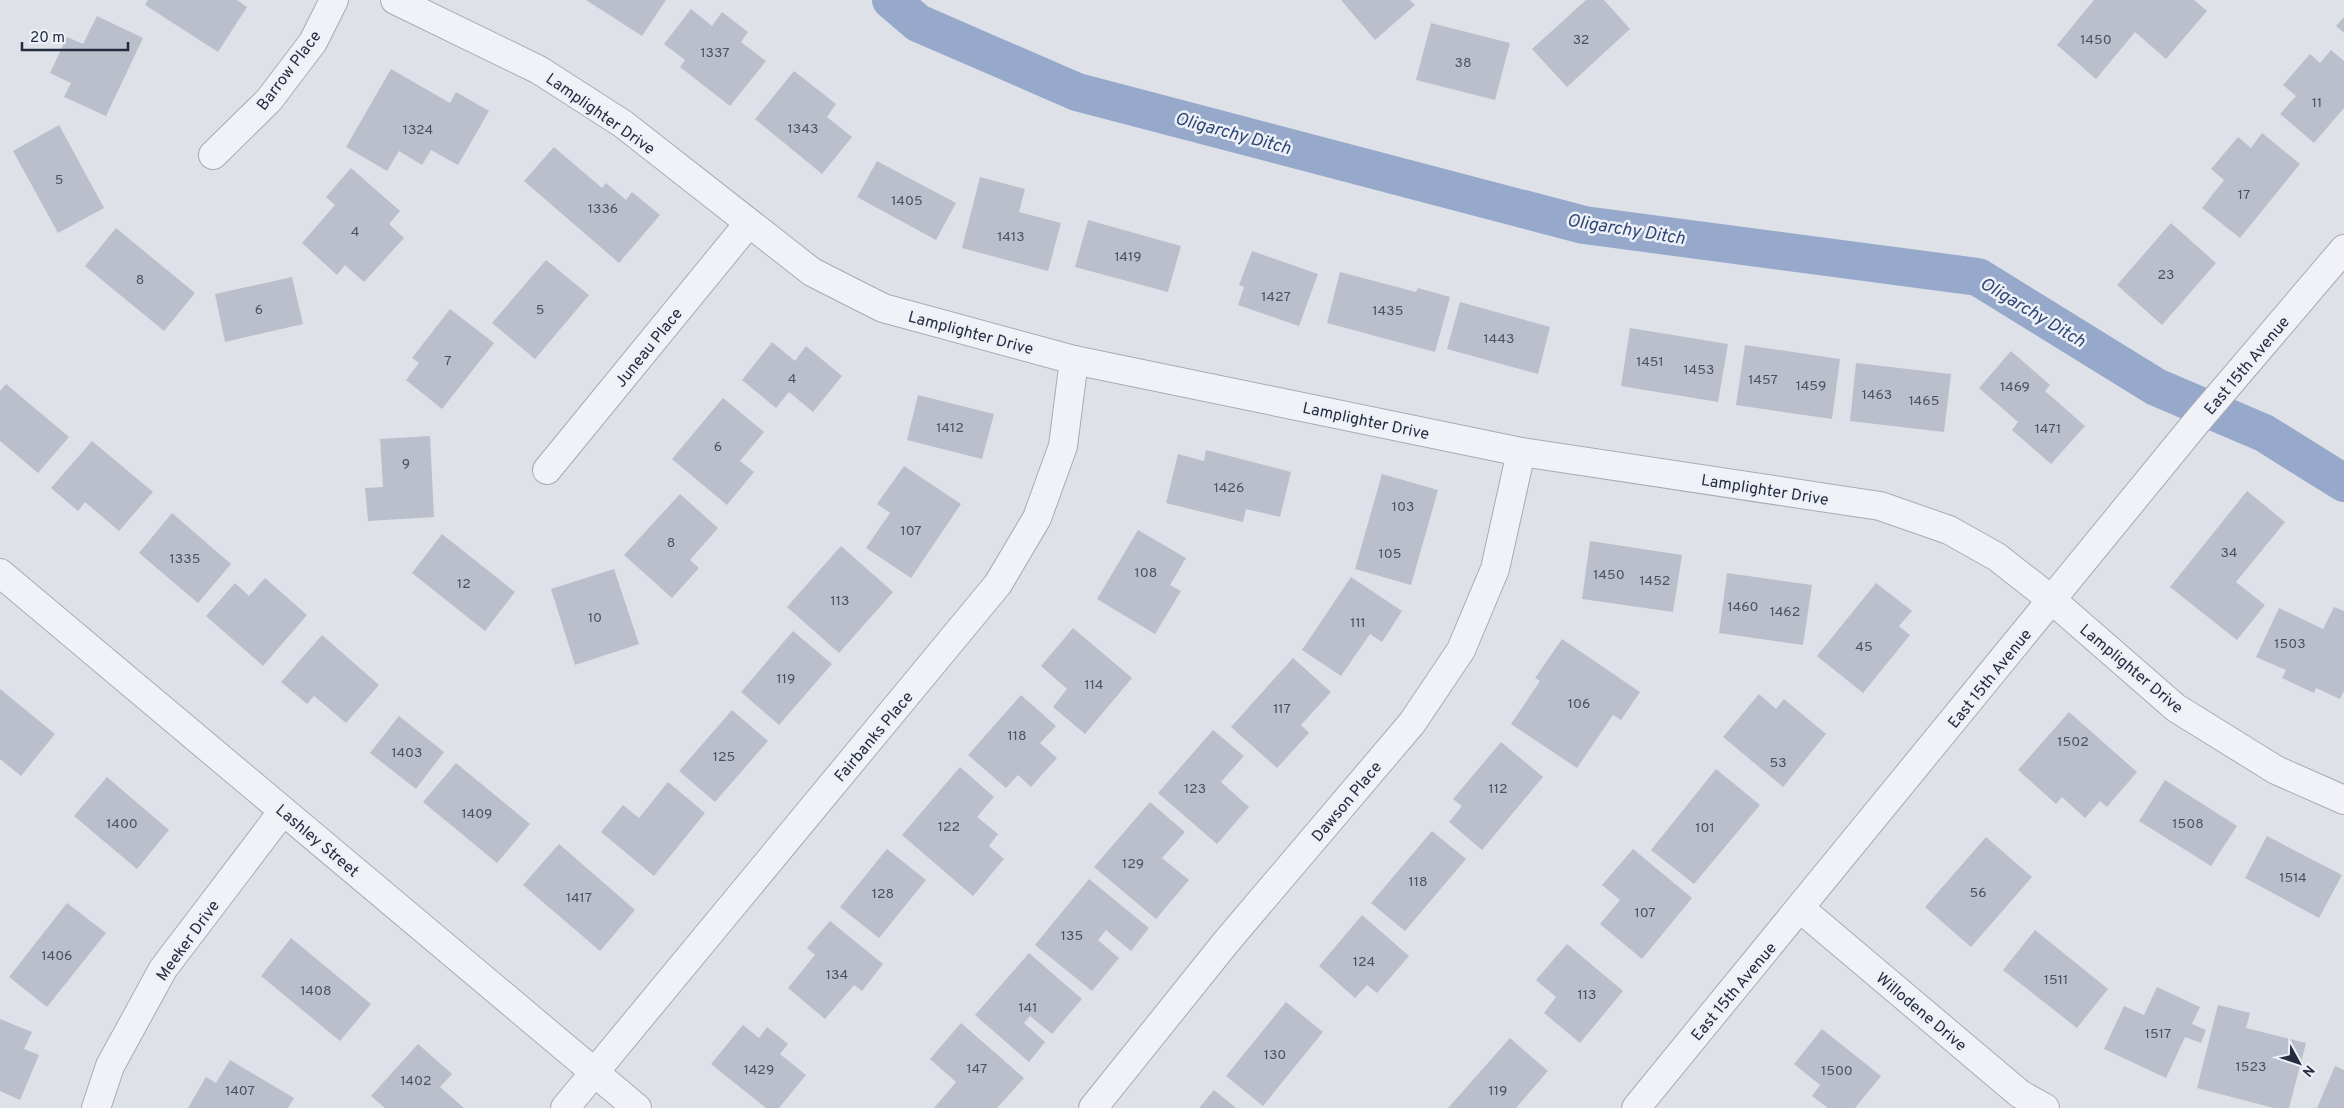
<svg xmlns="http://www.w3.org/2000/svg" width="2344" height="1108" viewBox="0 0 2344 1108" font-family="Overpass,sans-serif">
	<style>
		.lines { fill: none; stroke-linecap: round; stroke-linejoin: round }
		.canal { stroke: #96a9cb; stroke-width: 38 }
		.building { fill: #bbbfcc }
		.minor-casing { stroke: #a7abb6; stroke-width: 30 }
		.minor { stroke: #f1f2f7; stroke-width: 28 }
		.labels { text-anchor: middle; stroke-width: 5; stroke-linejoin: round; paint-order: stroke }
		.number-label { font-size: 14px; fill: #4b5163 }
		.street-label { font-size: 16px; fill: #262c40; stroke: #edf0f6 }
		.water-label { font-size: 18px; font-style: italic; fill: #2e4576; stroke: #edf0f6 }
	</style>
	<rect width="100%" height="100%" fill="#dee1e8"/>
	<g class="lines">
		<!-- canal -->
		<path class="canal" d="M 891,0 L 918,23 L 1077,92 L 1584,225 L 1978,277 L 2156,387 L 2264,433 L 2344,483"/>
	</g>
	<!-- building -->
	<g class="building">
		<path d="M 148,0 L 237,0 L 247,7 L 218,52 L 145,5 Z"/>
		<path d="M 586,0 L 666,0 L 642,36 Z"/>
		<path d="M 1341,0 L 1410,0 L 1415,5 L 1375,40 Z"/>
		<path d="M 1586,0 L 1604,0 L 1630,29 L 1567,87 L 1532,49 Z"/>
		<path d="M 2094,0 L 2194,0 L 2207,11 L 2166,59 L 2135,32 L 2096,79 L 2057,45 Z"/>
		<path d="M 691,9 L 712,26 L 722,12 L 748,32 L 741,42 L 766,61 L 730,106 L 680,67 L 685,60 L 664,44 Z"/>
		<path d="M 97,16 L 143,38 L 106,116 L 64,97 L 71,83 L 50,73 L 67,37 L 83,44 Z"/>
		<path d="M 2344,17 L 2344,33 L 2336,26 Z"/>
		<path d="M 1431,23 L 1510,43 L 1495,100 L 1416,80 Z"/>
		<path d="M 2331,50 L 2344,61 L 2344,108 L 2314,143 L 2280,114 L 2296,96 L 2283,85 L 2310,54 L 2320,63 Z"/>
		<path d="M 391,69 L 450,103 L 456,92 L 489,111 L 458,165 L 431,150 L 422,165 L 399,151 L 387,171 L 346,147 Z"/>
		<path d="M 794,71 L 836,104 L 827,117 L 852,137 L 822,174 L 755,119 Z"/>
		<path d="M 59,125 L 104,208 L 58,233 L 13,151 Z"/>
		<path d="M 2262,133 L 2300,164 L 2240,238 L 2202,208 L 2224,180 L 2211,169 L 2238,137 L 2251,148 Z"/>
		<path d="M 554,147 L 602,188 L 606,183 L 626,200 L 632,192 L 660,215 L 619,263 L 524,181 Z"/>
		<path d="M 877,161 L 956,203 L 936,240 L 857,197 Z"/>
		<path d="M 351,168 L 400,211 L 389,224 L 404,238 L 364,282 L 345,265 L 337,275 L 302,243 L 335,205 L 326,197 Z"/>
		<path d="M 980,177 L 1025,189 L 1019,212 L 1061,223 L 1048,271 L 962,248 Z"/>
		<path d="M 1088,220 L 1181,246 L 1168,292 L 1075,267 Z"/>
		<path d="M 2171,223 L 2216,263 L 2162,325 L 2117,285 Z"/>
		<path d="M 116,228 L 195,293 L 164,331 L 85,266 Z"/>
		<path d="M 1252,251 L 1318,274 L 1299,326 L 1238,305 L 1244,287 L 1239,285 Z"/>
		<path d="M 546,260 L 589,295 L 535,359 L 492,323 Z"/>
		<path d="M 1340,272 L 1416,292 L 1418,288 L 1450,297 L 1435,352 L 1327,323 Z"/>
		<path d="M 292,277 L 303,324 L 225,342 L 215,294 Z"/>
		<path d="M 1460,302 L 1550,327 L 1538,374 L 1447,349 Z"/>
		<path d="M 450,309 L 494,343 L 442,409 L 406,380 L 419,363 L 412,358 Z"/>
		<path d="M 1630,328 L 1728,344 L 1718,402 L 1621,386 Z"/>
		<path d="M 772,342 L 795,361 L 806,346 L 842,376 L 813,412 L 789,392 L 776,408 L 742,380 Z"/>
		<path d="M 1745,345 L 1840,359 L 1832,419 L 1736,405 Z"/>
		<path d="M 2011,351 L 2050,385 L 2045,391 L 2085,426 L 2051,464 L 2012,430 L 2018,422 L 1979,388 Z"/>
		<path d="M 1856,363 L 1951,374 L 1944,432 L 1850,421 Z"/>
		<path d="M 6,384 L 69,437 L 38,473 L 0,441 L 0,391 Z"/>
		<path d="M 918,395 L 994,414 L 982,459 L 907,440 Z"/>
		<path d="M 723,398 L 764,432 L 740,461 L 754,472 L 727,505 L 672,459 Z"/>
		<path d="M 430,436 L 434,517 L 368,521 L 365,488 L 383,487 L 380,439 Z"/>
		<path d="M 92,441 L 153,492 L 119,531 L 85,502 L 78,511 L 51,488 Z"/>
		<path d="M 1206,450 L 1291,472 L 1280,517 L 1246,509 L 1243,522 L 1166,503 L 1178,454 L 1204,461 Z"/>
		<path d="M 904,466 L 961,504 L 911,578 L 866,548 L 890,513 L 877,504 Z"/>
		<path d="M 1382,474 L 1438,490 L 1411,585 L 1355,569 Z"/>
		<path d="M 2247,491 L 2285,522 L 2236,582 L 2265,605 L 2237,640 L 2170,587 Z"/>
		<path d="M 680,494 L 718,528 L 690,560 L 699,568 L 672,598 L 624,555 Z"/>
		<path d="M 172,513 L 231,564 L 198,603 L 139,553 Z"/>
		<path d="M 1138,530 L 1186,558 L 1170,585 L 1181,591 L 1155,634 L 1097,599 Z"/>
		<path d="M 442,534 L 515,592 L 485,631 L 412,573 Z"/>
		<path d="M 1590,541 L 1682,555 L 1673,612 L 1582,599 Z"/>
		<path d="M 841,546 L 893,592 L 839,653 L 787,607 Z"/>
		<path d="M 614,569 L 639,644 L 575,665 L 551,589 Z"/>
		<path d="M 1727,573 L 1812,585 L 1803,645 L 1719,633 Z"/>
		<path d="M 1351,577 L 1402,611 L 1382,642 L 1370,634 L 1341,676 L 1302,650 Z"/>
		<path d="M 265,578 L 307,615 L 263,666 L 206,616 L 235,583 L 249,596 Z"/>
		<path d="M 1876,583 L 1912,611 L 1899,626 L 1910,635 L 1863,693 L 1817,656 Z"/>
		<path d="M 2334,607 L 2344,611 L 2344,691 L 2340,699 L 2316,688 L 2314,693 L 2282,678 L 2286,670 L 2256,657 L 2279,608 L 2323,629 Z"/>
		<path d="M 1073,628 L 1132,678 L 1085,734 L 1053,707 L 1067,689 L 1041,666 Z"/>
		<path d="M 793,631 L 832,664 L 779,725 L 741,692 Z"/>
		<path d="M 322,635 L 379,685 L 346,723 L 314,696 L 307,704 L 281,682 Z"/>
		<path d="M 1562,639 L 1640,692 L 1621,720 L 1613,715 L 1577,768 L 1511,724 L 1540,681 L 1535,678 Z"/>
		<path d="M 1293,658 L 1331,692 L 1301,725 L 1309,733 L 1277,768 L 1231,727 Z"/>
		<path d="M 0,689 L 55,734 L 21,776 L 0,759 Z"/>
		<path d="M 1759,694 L 1776,709 L 1784,699 L 1826,734 L 1783,787 L 1723,737 Z"/>
		<path d="M 1021,695 L 1056,726 L 1040,743 L 1057,758 L 1031,787 L 1018,775 L 1006,788 L 968,755 Z"/>
		<path d="M 732,710 L 768,741 L 715,802 L 679,771 Z"/>
		<path d="M 2069,712 L 2137,772 L 2107,807 L 2100,801 L 2085,818 L 2062,797 L 2056,804 L 2018,770 Z"/>
		<path d="M 399,716 L 444,752 L 416,789 L 370,753 Z"/>
		<path d="M 1213,730 L 1244,756 L 1221,782 L 1249,807 L 1217,844 L 1158,793 Z"/>
		<path d="M 1501,742 L 1543,777 L 1482,850 L 1449,822 L 1462,806 L 1453,799 Z"/>
		<path d="M 456,763 L 530,824 L 497,863 L 423,802 Z"/>
		<path d="M 960,767 L 994,797 L 977,817 L 998,834 L 989,846 L 1004,859 L 973,896 L 902,835 Z"/>
		<path d="M 1716,769 L 1760,805 L 1694,884 L 1651,850 Z"/>
		<path d="M 107,777 L 169,830 L 137,869 L 74,816 Z"/>
		<path d="M 2165,780 L 2237,826 L 2211,866 L 2139,821 Z"/>
		<path d="M 668,782 L 705,813 L 654,876 L 601,832 L 623,805 L 639,818 Z"/>
		<path d="M 1150,802 L 1185,832 L 1162,858 L 1189,880 L 1156,919 L 1094,867 Z"/>
		<path d="M 1432,831 L 1466,859 L 1405,931 L 1371,903 Z"/>
		<path d="M 2267,836 L 2342,875 L 2319,918 L 2245,878 Z"/>
		<path d="M 1986,837 L 2032,877 L 1971,947 L 1925,907 Z"/>
		<path d="M 559,844 L 635,910 L 600,951 L 523,885 Z"/>
		<path d="M 887,849 L 926,880 L 879,938 L 840,907 Z"/>
		<path d="M 1633,849 L 1692,898 L 1642,959 L 1600,924 L 1620,900 L 1602,885 Z"/>
		<path d="M 1089,879 L 1149,928 L 1131,951 L 1106,930 L 1098,940 L 1119,958 L 1092,991 L 1035,945 Z"/>
		<path d="M 67,903 L 106,933 L 47,1007 L 9,977 Z"/>
		<path d="M 1362,915 L 1409,956 L 1377,993 L 1367,985 L 1355,998 L 1319,966 Z"/>
		<path d="M 830,921 L 883,964 L 862,991 L 854,985 L 825,1019 L 788,988 L 815,955 L 807,948 Z"/>
		<path d="M 2035,930 L 2108,989 L 2077,1028 L 2003,970 Z"/>
		<path d="M 291,938 L 371,1004 L 340,1041 L 261,976 Z"/>
		<path d="M 1567,944 L 1623,991 L 1580,1043 L 1544,1013 L 1556,997 L 1536,980 Z"/>
		<path d="M 1029,953 L 1082,999 L 1052,1034 L 1030,1016 L 1024,1023 L 1045,1042 L 1029,1062 L 975,1015 Z"/>
		<path d="M 2157,987 L 2200,1007 L 2192,1024 L 2206,1030 L 2201,1043 L 2185,1037 L 2166,1078 L 2104,1049 L 2124,1006 L 2144,1015 Z"/>
		<path d="M 1286,1002 L 1323,1032 L 1263,1106 L 1226,1076 Z"/>
		<path d="M 2218,1005 L 2250,1013 L 2246,1028 L 2306,1043 L 2289,1108 L 2274,1108 L 2197,1088 Z"/>
		<path d="M 0,1019 L 32,1032 L 24,1049 L 39,1055 L 20,1100 L 0,1091 Z"/>
		<path d="M 961,1023 L 1024,1078 L 997,1108 L 934,1108 L 956,1082 L 930,1059 Z"/>
		<path d="M 743,1025 L 759,1038 L 767,1027 L 788,1044 L 780,1054 L 806,1075 L 779,1108 L 766,1108 L 711,1064 Z"/>
		<path d="M 1822,1029 L 1881,1076 L 1855,1108 L 1828,1108 L 1812,1096 L 1820,1085 L 1794,1064 Z"/>
		<path d="M 1510,1038 L 1548,1071 L 1516,1108 L 1448,1108 Z"/>
		<path d="M 418,1044 L 452,1074 L 440,1087 L 464,1108 L 385,1108 L 371,1096 Z"/>
		<path d="M 230,1060 L 294,1098 L 288,1108 L 188,1108 L 206,1077 L 216,1083 Z"/>
		<path d="M 2335,1066 L 2344,1070 L 2344,1108 L 2317,1108 Z"/>
		<path d="M 1214,1090 L 1236,1108 L 1199,1108 Z"/>
	</g>
	<g class="lines">
		<defs>
			<g id="minor">
				<path d="M 395,0 L 539,70 L 623,124 L 812,272 L 883,308 L 1074,360 L 1521,452 L 1880,506 L 1949,530 L 1997,557 L 2052,600 L 2176,708 L 2276,770 L 2344,800"/>
				<path d="M 213,155 L 269,100 L 313,42 L 334,0"/>
				<path d="M 547,470 L 748,224"/>
				<path d="M 0,573 L 637,1108"/>
				<path d="M 1801,909 L 2020,1094 L 2045,1108"/>
				<path d="M 96,1108 L 110,1066 L 163,969 L 283,811"/>
				<path d="M 565,1108 L 998,584 L 1037,518 L 1063,446 L 1074,360"/>
				<path d="M 1093,1108 L 1227,941 L 1412,723 L 1461,650 L 1495,569 L 1521,452"/>
				<path d="M 1636,1108 L 2195,424 L 2344,249"/>
			</g>
		</defs>
		<!-- minor casing -->
		<use href="#minor" class="minor-casing"/>
		<!-- minor -->
		<use href="#minor" class="minor"/>
	</g>
	<g class="labels">
		<!-- number labels -->
		<g class="number-label">
			<text x="1581" y="44">32</text>
			<text x="2096" y="44">1450</text>
			<text x="715" y="57">1337</text>
			<text x="1463" y="67">38</text>
			<text x="2317" y="107">11</text>
			<text x="803" y="133">1343</text>
			<text x="418" y="134">1324</text>
			<text x="59" y="184">5</text>
			<text x="2244" y="199">17</text>
			<text x="907" y="205">1405</text>
			<text x="603" y="213">1336</text>
			<text x="355" y="236">4</text>
			<text x="1011" y="241">1413</text>
			<text x="1128" y="261">1419</text>
			<text x="2166" y="279">23</text>
			<text x="140" y="284">8</text>
			<text x="1276" y="301">1427</text>
			<text x="259" y="314">6</text>
			<text x="540" y="314">5</text>
			<text x="1388" y="315">1435</text>
			<text x="1499" y="343">1443</text>
			<text x="448" y="365">7</text>
			<text x="1650" y="366">1451</text>
			<text x="1699" y="374">1453</text>
			<text x="792" y="383">4</text>
			<text x="1763" y="384">1457</text>
			<text x="1811" y="390">1459</text>
			<text x="2015" y="391">1469</text>
			<text x="1877" y="399">1463</text>
			<text x="1924" y="405">1465</text>
			<text x="950" y="432">1412</text>
			<text x="2048" y="433">1471</text>
			<text x="718" y="451">6</text>
			<text x="406" y="468">9</text>
			<text x="1229" y="492">1426</text>
			<text x="1403" y="511">103</text>
			<text x="911" y="535">107</text>
			<text x="671" y="547">8</text>
			<text x="2229" y="557">34</text>
			<text x="1390" y="558">105</text>
			<text x="185" y="563">1335</text>
			<text x="1146" y="577">108</text>
			<text x="1609" y="579">1450</text>
			<text x="1655" y="585">1452</text>
			<text x="464" y="588">12</text>
			<text x="840" y="605">113</text>
			<text x="1743" y="611">1460</text>
			<text x="1785" y="616">1462</text>
			<text x="595" y="622">10</text>
			<text x="1358" y="627">111</text>
			<text x="2290" y="648">1503</text>
			<text x="1864" y="651">45</text>
			<text x="786" y="683">119</text>
			<text x="1094" y="689">114</text>
			<text x="1579" y="708">106</text>
			<text x="1282" y="713">117</text>
			<text x="1017" y="740">118</text>
			<text x="2073" y="746">1502</text>
			<text x="407" y="757">1403</text>
			<text x="724" y="761">125</text>
			<text x="1778" y="767">53</text>
			<text x="1195" y="793">123</text>
			<text x="1498" y="793">112</text>
			<text x="477" y="818">1409</text>
			<text x="122" y="828">1400</text>
			<text x="2188" y="828">1508</text>
			<text x="949" y="831">122</text>
			<text x="1705" y="832">101</text>
			<text x="1133" y="868">129</text>
			<text x="2293" y="882">1514</text>
			<text x="1418" y="886">118</text>
			<text x="1978" y="897">56</text>
			<text x="883" y="898">128</text>
			<text x="579" y="902">1417</text>
			<text x="1645" y="917">107</text>
			<text x="1072" y="940">135</text>
			<text x="57" y="960">1406</text>
			<text x="1364" y="966">124</text>
			<text x="837" y="979">134</text>
			<text x="2056" y="984">1511</text>
			<text x="316" y="995">1408</text>
			<text x="1587" y="999">113</text>
			<text x="1028" y="1012">141</text>
			<text x="2158" y="1038">1517</text>
			<text x="1275" y="1059">130</text>
			<text x="2251" y="1071">1523</text>
			<text x="977" y="1073">147</text>
			<text x="759" y="1074">1429</text>
			<text x="1837" y="1075">1500</text>
			<text x="416" y="1085">1402</text>
			<text x="240" y="1095">1407</text>
			<text x="1498" y="1095">119</text>
		</g>
		<!-- street labels -->
		<g class="street-label">
			<text transform="translate(288 70) rotate(-53)" y="6">Barrow Place</text>
			<text transform="translate(601 113) rotate(35)" y="6">Lamplighter Drive</text>
			<text transform="translate(971 332) rotate(15)" y="6">Lamplighter Drive</text>
			<text transform="translate(648 347) rotate(-51)" y="6">Juneau Place</text>
			<text transform="translate(2246 365) rotate(-50)" y="6">East 15th Avenue</text>
			<text transform="translate(1366 420) rotate(12)" y="6">Lamplighter Drive</text>
			<text transform="translate(1765 489) rotate(9)" y="6">Lamplighter Drive</text>
			<text transform="translate(2132 668) rotate(40)" y="6">Lamplighter Drive</text>
			<text transform="translate(1989 678) rotate(-51)" y="6">East 15th Avenue</text>
			<text transform="translate(873 736) rotate(-50)" y="6">Fairbanks Place</text>
			<text transform="translate(1346 801) rotate(-50)" y="6">Dawson Place</text>
			<text transform="translate(318 840) rotate(40)" y="6">Lashley Street</text>
			<text transform="translate(187 940) rotate(-54)" y="6">Meeker Drive</text>
			<text transform="translate(1733 991) rotate(-50)" y="6">East 15th Avenue</text>
			<text transform="translate(1922 1011) rotate(40)" y="6">Willodene Drive</text>
		</g>
		<!-- water labels -->
		<g class="water-label">
			<text transform="translate(1233 133) rotate(15)" y="6">Oligarchy Ditch</text>
			<text transform="translate(1626 229) rotate(9)" y="6">Oligarchy Ditch</text>
			<text transform="translate(2033 312) rotate(31)" y="6">Oligarchy Ditch</text>
		</g>
	</g>
	<!-- north arrow -->
	<g transform="translate(2299 1063) rotate(130)" stroke="#edf0f6" stroke-width="4" paint-order="stroke">
	<path d="M0-4L9 19L0 12L-9 19Z" fill="#262c40"/>
	<text y="-8" font-size="14" font-weight="bold" text-anchor="middle" fill="#262c40">N</text>
	</g>
	<!-- scale -->
	<path d="M22 42v8h106v-8" fill="none" stroke="#262c40" stroke-width="2.5"/>
	<text x="30" y="42" font-size="15" fill="#262c40" stroke="#edf0f6" stroke-width="4" paint-order="stroke">20 m</text>
</svg>
